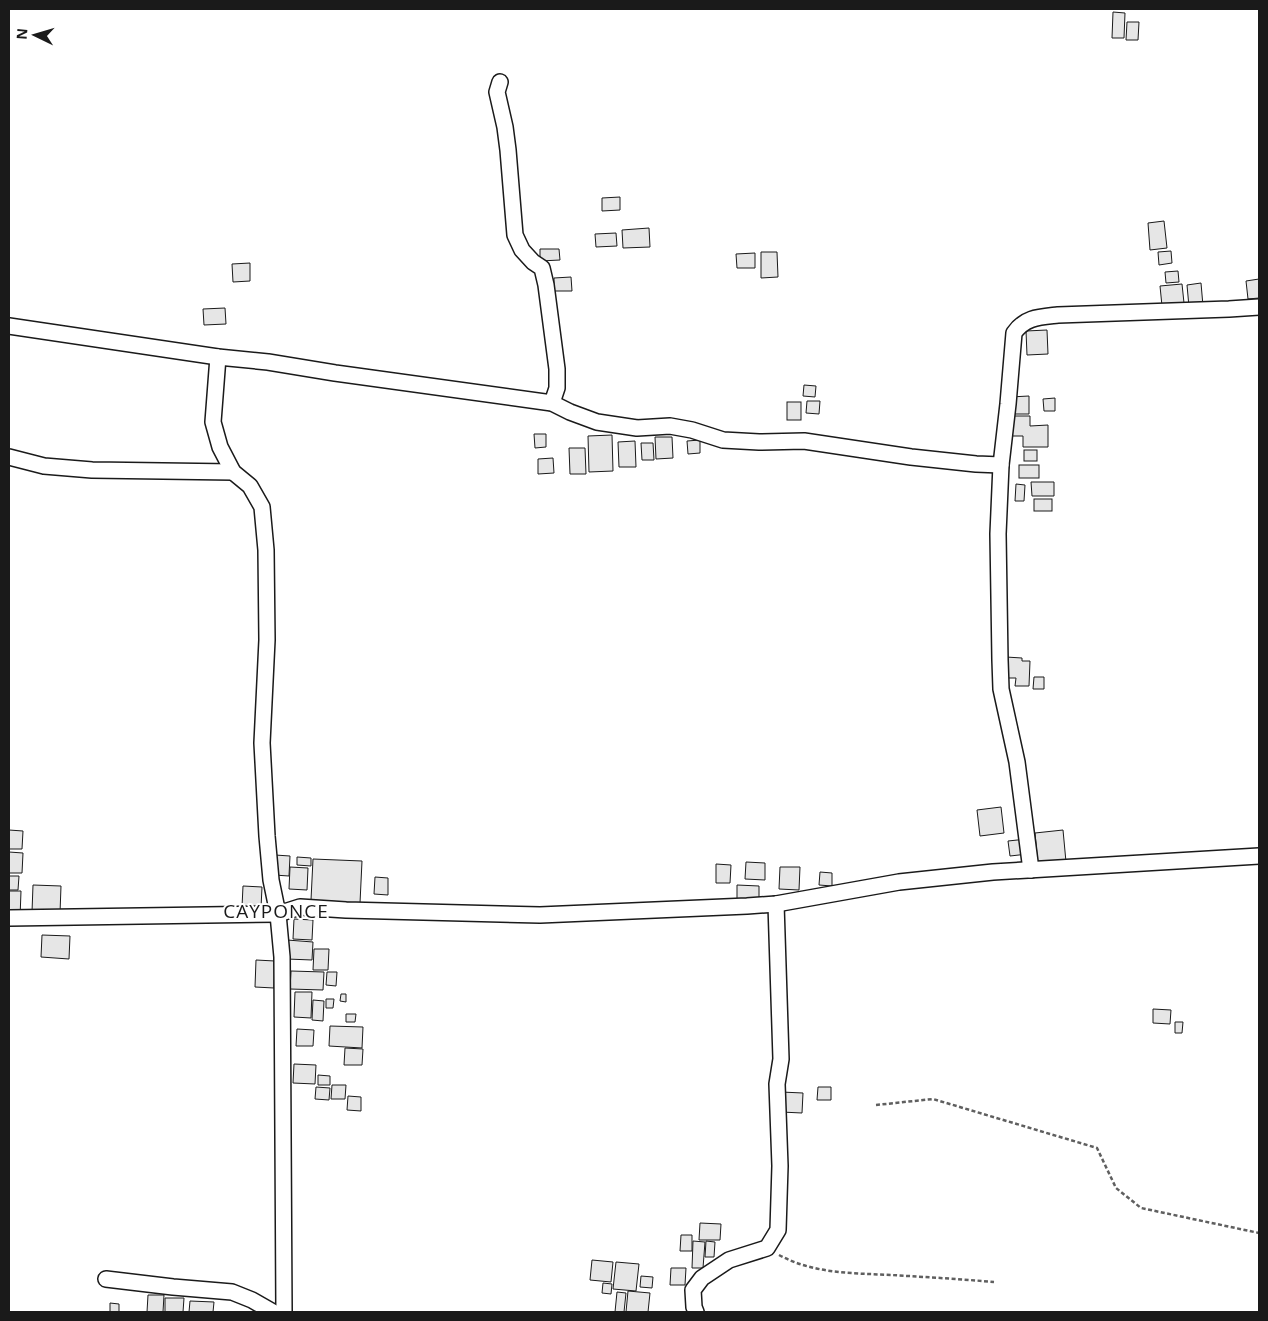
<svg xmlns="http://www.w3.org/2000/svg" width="1268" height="1321" viewBox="0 0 1268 1321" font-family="'Open Sans',sans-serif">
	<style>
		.building { fill: #e6e6e6; stroke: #1a1a1a }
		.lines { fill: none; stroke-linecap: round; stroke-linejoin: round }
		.minor-casing { stroke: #1a1a1a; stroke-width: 18 }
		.path { stroke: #5f5f5f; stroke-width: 2.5; stroke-dasharray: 4 2.5; stroke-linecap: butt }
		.minor { stroke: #fff; stroke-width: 15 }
		.labels { text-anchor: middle; stroke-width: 4; stroke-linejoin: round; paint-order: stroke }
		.quarter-label { font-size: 19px; letter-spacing: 1px; fill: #1a1a1a; stroke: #fff }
	</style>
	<rect width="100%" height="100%" fill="#fff"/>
	<!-- building -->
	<g class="building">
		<path d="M 1113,12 L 1125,13 L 1124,38 L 1112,38 Z"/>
		<path d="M 1127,22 L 1139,22 L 1138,40 L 1126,40 Z"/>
		<path d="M 620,197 L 620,210 L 602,211 L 602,198 Z"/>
		<path d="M 1164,221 L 1167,248 L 1150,250 L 1148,223 Z"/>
		<path d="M 649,228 L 650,247 L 623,248 L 622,230 Z"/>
		<path d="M 616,233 L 617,246 L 596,247 L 595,234 Z"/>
		<path d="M 540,249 L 559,249 L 560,260 L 540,261 Z"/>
		<path d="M 1171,251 L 1172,263 L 1159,265 L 1158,252 Z"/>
		<path d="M 761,252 L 777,252 L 778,277 L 761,278 Z"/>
		<path d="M 755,253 L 755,268 L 737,268 L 736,254 Z"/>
		<path d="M 250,263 L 250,281 L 233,282 L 232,264 Z"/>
		<path d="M 1178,271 L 1179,282 L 1166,283 L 1165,272 Z"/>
		<path d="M 571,277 L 572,291 L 554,291 L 554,278 Z"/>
		<path d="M 1259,279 L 1259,298 L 1248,299 L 1246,281 Z"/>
		<path d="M 1201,283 L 1203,306 L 1189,307 L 1187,285 Z"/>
		<path d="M 1182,284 L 1184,303 L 1162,306 L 1160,286 Z"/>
		<path d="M 225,308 L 226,324 L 204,325 L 203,309 Z"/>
		<path d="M 1047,330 L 1048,354 L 1027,355 L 1026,331 Z"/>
		<path d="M 804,385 L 816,386 L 815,397 L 803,396 Z"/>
		<path d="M 1029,396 L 1029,414 L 1011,414 L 1010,397 Z"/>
		<path d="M 1055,398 L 1055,411 L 1044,411 L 1043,399 Z"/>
		<path d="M 807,401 L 820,401 L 819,414 L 806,413 Z"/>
		<rect x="787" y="402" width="14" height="18"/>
		<path d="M 1008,416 L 1030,416 L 1030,426 L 1048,425 L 1048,447 L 1023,447 L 1023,436 L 1008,436 Z"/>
		<path d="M 534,434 L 546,434 L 546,447 L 535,448 Z"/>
		<path d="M 612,435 L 613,471 L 589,472 L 588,436 Z"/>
		<path d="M 655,437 L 672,437 L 673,458 L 656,459 Z"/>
		<path d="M 700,440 L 700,453 L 688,454 L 687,441 Z"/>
		<path d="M 635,441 L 636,467 L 619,467 L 618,442 Z"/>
		<path d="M 641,443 L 653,443 L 654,460 L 642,460 Z"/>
		<path d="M 569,448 L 585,448 L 586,474 L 570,474 Z"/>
		<rect x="1024" y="450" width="13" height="11"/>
		<path d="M 553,458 L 554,473 L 538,474 L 538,459 Z"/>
		<rect x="1019" y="465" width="20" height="13"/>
		<path d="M 1031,482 L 1054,482 L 1054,496 L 1032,496 Z"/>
		<path d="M 1016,484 L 1025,485 L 1024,501 L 1015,501 Z"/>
		<rect x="1034" y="499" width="18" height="12"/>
		<path d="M 1006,657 L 1022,658 L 1022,661 L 1030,661 L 1029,686 L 1015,686 L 1016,678 L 1005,678 Z"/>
		<path d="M 1034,677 L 1044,677 L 1044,689 L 1033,689 Z"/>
		<path d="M 1001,807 L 1004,833 L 980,836 L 977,810 Z"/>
		<path d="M 9,830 L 23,831 L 22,849 L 9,849 Z"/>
		<path d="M 1063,830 L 1066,862 L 1038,865 L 1035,833 Z"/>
		<path d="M 1027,839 L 1028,854 L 1010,856 L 1008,841 Z"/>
		<path d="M 9,852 L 23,853 L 22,873 L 9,873 Z"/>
		<path d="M 275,855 L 290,856 L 289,876 L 274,875 Z"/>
		<path d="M 297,857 L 311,858 L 311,866 L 297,865 Z"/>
		<path d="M 313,859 L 362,861 L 360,903 L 311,900 Z"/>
		<path d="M 746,862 L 765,863 L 765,880 L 745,879 Z"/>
		<path d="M 716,864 L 731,865 L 730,883 L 716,883 Z"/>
		<path d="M 290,867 L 308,868 L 307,890 L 289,889 Z"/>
		<path d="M 780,867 L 800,867 L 799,890 L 779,889 Z"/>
		<path d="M 820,872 L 832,873 L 832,886 L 819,885 Z"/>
		<path d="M 9,876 L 19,876 L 18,890 L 9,890 Z"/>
		<path d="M 375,877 L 388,878 L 388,895 L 374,894 Z"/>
		<path d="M 33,885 L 61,886 L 60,913 L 32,912 Z"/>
		<path d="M 737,885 L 759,886 L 759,901 L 737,900 Z"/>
		<path d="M 243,886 L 262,887 L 261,908 L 242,907 Z"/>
		<path d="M 9,891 L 21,891 L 20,918 L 9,917 Z"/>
		<path d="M 294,919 L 313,920 L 312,940 L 293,939 Z"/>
		<path d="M 42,935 L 70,936 L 69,959 L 41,957 Z"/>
		<path d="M 287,940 L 313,942 L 312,960 L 287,959 Z"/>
		<path d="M 314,949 L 329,949 L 328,970 L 313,970 Z"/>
		<path d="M 256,960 L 275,961 L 274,988 L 255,987 Z"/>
		<path d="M 291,971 L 324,972 L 323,990 L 290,989 Z"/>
		<path d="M 327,972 L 337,972 L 336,986 L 326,985 Z"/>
		<path d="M 295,992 L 312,992 L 311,1018 L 294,1017 Z"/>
		<path d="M 341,994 L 346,994 L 346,1002 L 340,1001 Z"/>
		<path d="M 326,999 L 334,999 L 333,1008 L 326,1008 Z"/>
		<path d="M 313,1000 L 324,1001 L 323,1021 L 312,1020 Z"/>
		<path d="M 1153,1009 L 1171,1010 L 1170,1024 L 1153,1023 Z"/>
		<path d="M 346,1014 L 356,1014 L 355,1022 L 346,1022 Z"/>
		<path d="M 1175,1022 L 1183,1022 L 1182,1033 L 1175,1033 Z"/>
		<path d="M 330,1026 L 363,1027 L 362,1048 L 329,1046 Z"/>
		<path d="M 297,1029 L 314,1030 L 313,1046 L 296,1046 Z"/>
		<path d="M 345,1048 L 363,1049 L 362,1065 L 344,1065 Z"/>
		<path d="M 294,1064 L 316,1065 L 315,1084 L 293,1083 Z"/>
		<path d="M 318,1075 L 330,1076 L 330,1085 L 318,1085 Z"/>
		<path d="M 332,1085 L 346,1085 L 345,1099 L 331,1099 Z"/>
		<path d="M 316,1087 L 330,1088 L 329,1100 L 315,1099 Z"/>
		<path d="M 818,1087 L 831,1087 L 831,1100 L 817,1100 Z"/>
		<path d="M 781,1092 L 803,1093 L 802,1113 L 781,1112 Z"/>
		<path d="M 348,1096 L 361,1097 L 361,1111 L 347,1110 Z"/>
		<path d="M 700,1223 L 721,1224 L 720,1240 L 699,1240 Z"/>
		<path d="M 681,1235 L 692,1235 L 692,1251 L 680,1251 Z"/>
		<path d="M 693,1241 L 705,1242 L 703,1268 L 692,1268 Z"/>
		<path d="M 706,1241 L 715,1242 L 714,1257 L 705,1257 Z"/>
		<path d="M 592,1260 L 613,1262 L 611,1282 L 590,1280 Z"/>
		<path d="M 616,1262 L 639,1264 L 636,1291 L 613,1289 Z"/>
		<path d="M 671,1268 L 686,1268 L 685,1285 L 670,1285 Z"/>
		<path d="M 641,1276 L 653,1277 L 652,1288 L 640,1287 Z"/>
		<path d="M 603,1283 L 612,1284 L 611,1294 L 602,1293 Z"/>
		<path d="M 628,1291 L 650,1293 L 648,1312 L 626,1312 Z"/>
		<path d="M 617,1292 L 626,1293 L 624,1312 L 615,1312 Z"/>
		<path d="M 148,1295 L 164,1295 L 163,1312 L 147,1312 Z"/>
		<path d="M 165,1298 L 184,1298 L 183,1312 L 165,1312 Z"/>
		<path d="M 190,1301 L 214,1302 L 213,1312 L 189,1312 Z"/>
		<path d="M 110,1303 L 119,1304 L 119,1312 L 126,1312 L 110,1312 Z"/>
	</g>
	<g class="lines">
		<defs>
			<g id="minor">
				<path d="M 500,82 L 497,92 L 505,127 L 508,150 L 515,235 L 522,250 L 533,262 L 542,268 L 546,285 L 557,369 L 557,388 L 552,403"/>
				<path d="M 9,326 L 218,357 L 268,362 L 335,373 L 552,403 L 570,412 L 597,422 L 637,428 L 670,426 L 692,430 L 723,440 L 759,442 L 804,441 L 911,457 L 976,464 L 1001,465"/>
				<path d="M 218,357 L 213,422 L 220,447 L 233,472 L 250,486 L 262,507 L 266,550 L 267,640 L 262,743 L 267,836 L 271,880 L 278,914 L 282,957 L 284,1312"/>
				<path d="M 9,457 L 44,466 L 92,470 L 233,472"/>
				<path d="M 1031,870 L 1017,762 L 1001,689 L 1000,660 L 998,534 L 1001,465 L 1008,404 L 1014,333 C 1025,317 1040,317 1058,315 L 1229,309 L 1259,307"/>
				<path d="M 9,918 L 278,914 L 300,907 L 346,910 L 540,915 L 747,906 L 776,904 L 899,882 L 993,872 L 1259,856"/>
				<path d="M 106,1279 L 173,1287 L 232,1292 L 252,1300 L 273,1312"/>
				<path d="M 696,1312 L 694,1307 L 693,1290 L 702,1278 L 729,1260 L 767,1248 L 778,1230 L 780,1166 L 777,1084 L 781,1059 L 776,904"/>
			</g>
		</defs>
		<!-- minor casing -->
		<use href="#minor" class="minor-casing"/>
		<!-- path -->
		<g class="path">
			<path d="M 876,1105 L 933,1099 L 1097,1148 L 1116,1188 L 1141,1208 L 1259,1233"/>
			<path d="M 779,1255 C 814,1274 852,1273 891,1275 C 925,1277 960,1279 994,1282"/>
		</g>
		<!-- minor -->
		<use href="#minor" class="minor"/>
	</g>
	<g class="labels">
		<!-- quarter labels -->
		<g class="quarter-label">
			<text x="276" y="918">CAYPONCE</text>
		</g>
	</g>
	<!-- border -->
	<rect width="1268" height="1321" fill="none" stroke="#1a1a1a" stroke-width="20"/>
	<!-- north arrow -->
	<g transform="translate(35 35) rotate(275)" stroke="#ffffff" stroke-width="4" paint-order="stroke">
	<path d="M0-4L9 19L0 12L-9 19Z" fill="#1a1a1a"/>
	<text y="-8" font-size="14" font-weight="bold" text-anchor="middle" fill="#1a1a1a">N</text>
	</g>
</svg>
